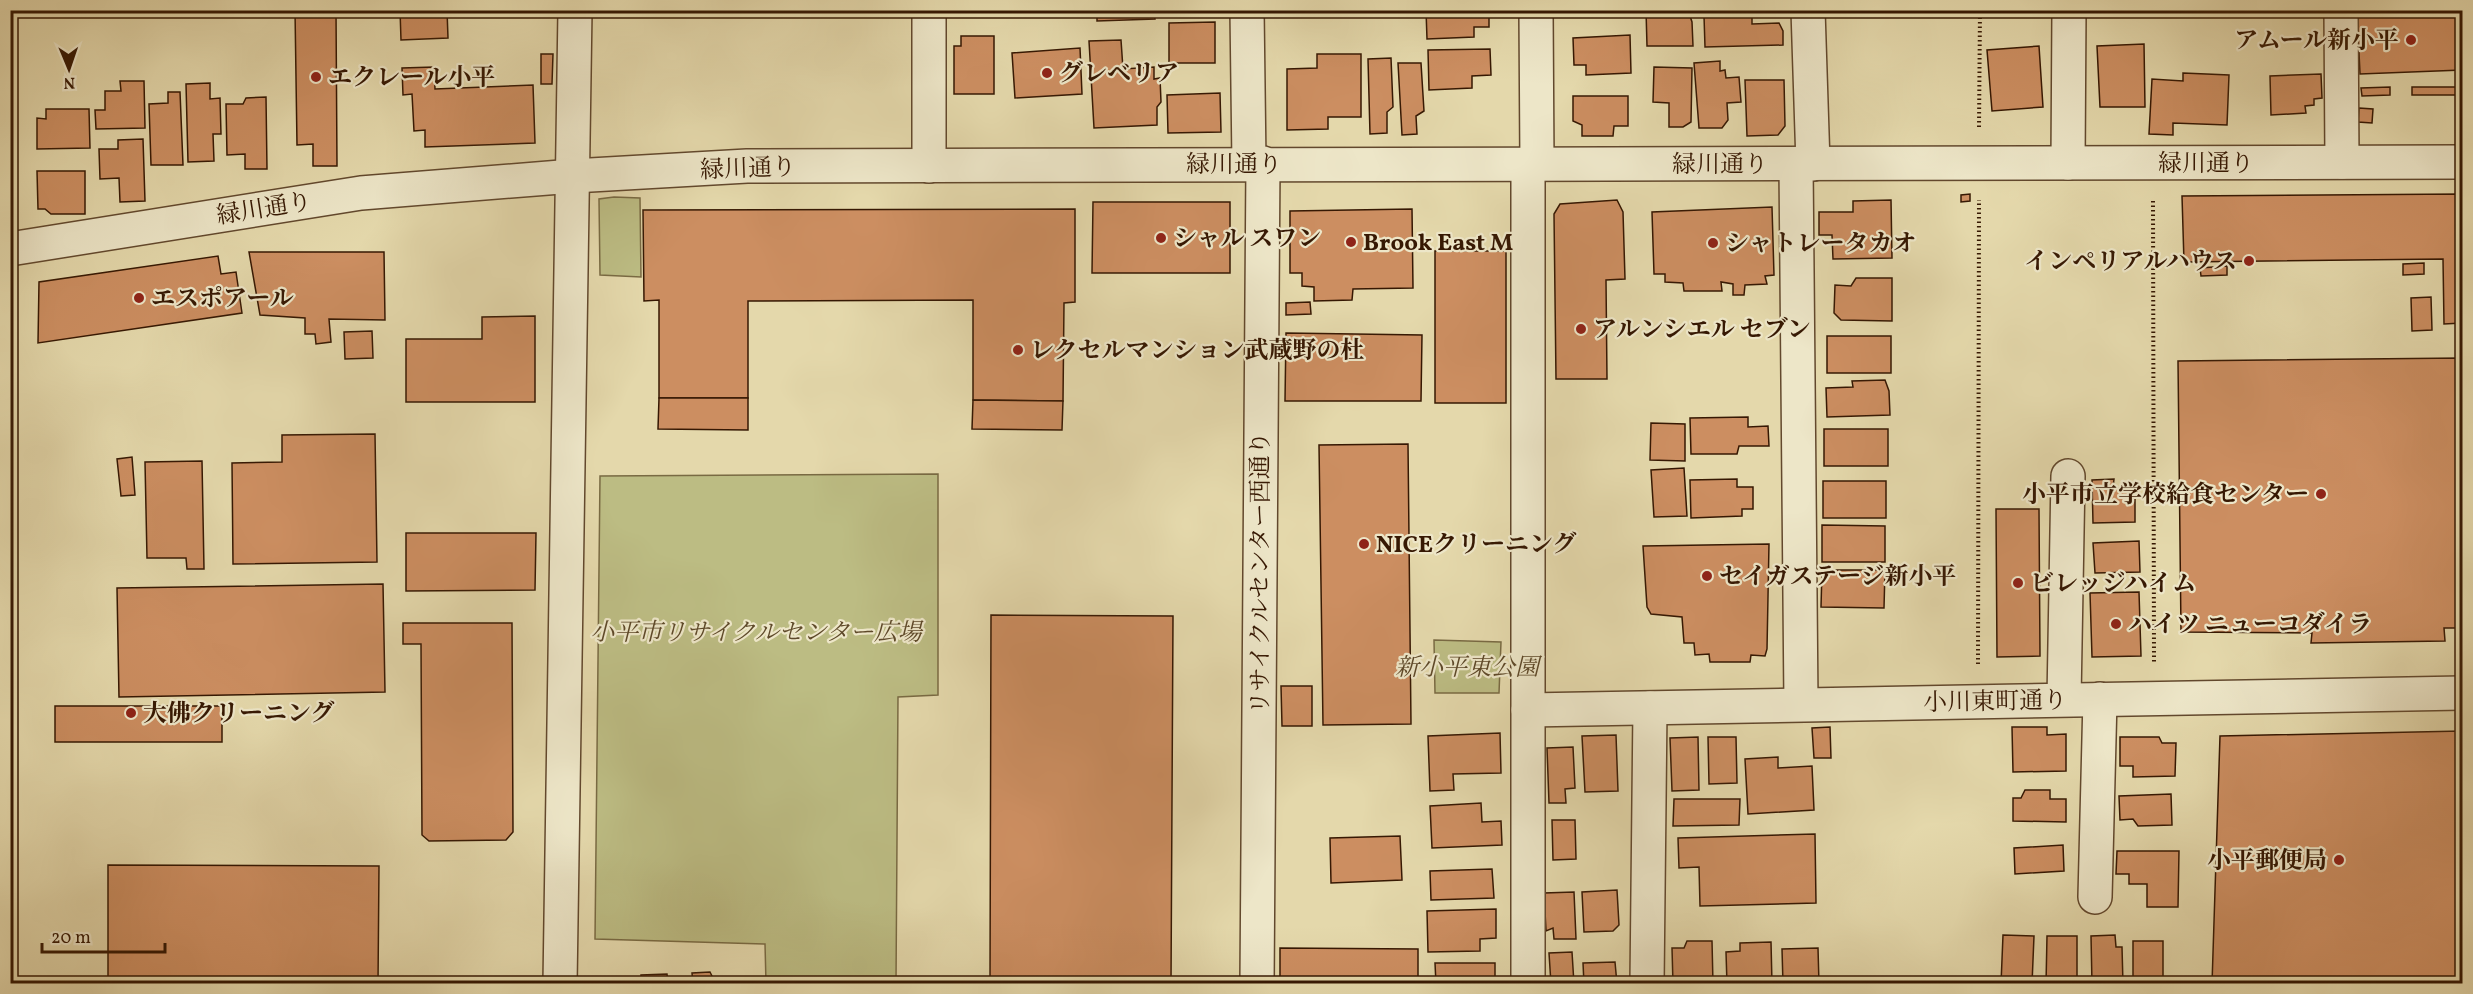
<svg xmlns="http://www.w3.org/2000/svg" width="2473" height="994" viewBox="0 0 2473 994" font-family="Vollkorn,'Noto Serif JP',serif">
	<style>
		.green { fill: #bcbc83; stroke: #796a43; stroke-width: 1.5 }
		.building { fill: #cc8e61; stroke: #361803; stroke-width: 1.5 }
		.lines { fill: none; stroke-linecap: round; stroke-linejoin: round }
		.minor-casing { stroke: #62482d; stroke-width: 36 }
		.path { stroke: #361803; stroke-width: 4; stroke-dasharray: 1.5 3; stroke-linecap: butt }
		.minor { stroke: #ede6c8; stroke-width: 33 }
		.poi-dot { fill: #8f2418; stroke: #ede6c8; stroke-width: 2 }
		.labels { text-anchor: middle; stroke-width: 4.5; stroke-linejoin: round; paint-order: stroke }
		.poi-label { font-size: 24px; font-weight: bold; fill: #361803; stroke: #ede6c8; text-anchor: start }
		.street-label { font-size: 24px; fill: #361803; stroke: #ede6c8 }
		.park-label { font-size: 24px; font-style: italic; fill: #5e4929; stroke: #ede6c8 }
	</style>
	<rect width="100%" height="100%" fill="#e4d8ab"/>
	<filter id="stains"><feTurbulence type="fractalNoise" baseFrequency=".00333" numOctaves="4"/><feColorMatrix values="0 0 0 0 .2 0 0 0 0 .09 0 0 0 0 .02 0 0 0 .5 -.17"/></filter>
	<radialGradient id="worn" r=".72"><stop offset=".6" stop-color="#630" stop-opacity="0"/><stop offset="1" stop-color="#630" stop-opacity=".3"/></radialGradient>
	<!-- green -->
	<g class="green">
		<path d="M 614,197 L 640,198 L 641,277 L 600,275 L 599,199 Z"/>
		<path d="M 938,474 L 938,695 L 898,697 L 896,983 L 766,983 L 765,944 L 595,939 L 600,476 Z"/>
		<path d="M 1434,640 L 1501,642 L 1499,693 L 1435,693 Z"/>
	</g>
	<!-- building -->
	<g class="building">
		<path d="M 295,10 L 336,10 L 337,166 L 313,166 L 313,144 L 297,145 Z"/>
		<path d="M 400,10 L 447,10 L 448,38 L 401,40 Z"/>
		<path d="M 1097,10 L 1154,10 L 1155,19 L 1097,21 Z"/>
		<path d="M 1426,10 L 1489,10 L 1489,27 L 1474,27 L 1474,37 L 1427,39 Z"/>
		<path d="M 1576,10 L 1628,10 L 1628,17 L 1589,17 Z"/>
		<path d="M 1646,10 L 1688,10 L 1692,22 L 1693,46 L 1647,46 Z"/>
		<path d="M 2357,10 L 2462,10 L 2462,70 L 2360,74 Z"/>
		<path d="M 1752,15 L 1752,24 L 1779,23 L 1783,31 L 1783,45 L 1705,47 L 1704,16 Z"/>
		<path d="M 1215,22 L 1215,63 L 1169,63 L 1169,23 Z"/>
		<path d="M 1630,35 L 1631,73 L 1586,75 L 1586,65 L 1574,65 L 1573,38 Z"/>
		<path d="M 961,36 L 994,36 L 994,94 L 954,94 L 954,46 L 961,46 Z"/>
		<path d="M 1121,40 L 1123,69 L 1154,67 L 1154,79 L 1160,78 L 1161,102 L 1157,107 L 1157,125 L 1094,128 L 1089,41 Z"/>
		<path d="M 2144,44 L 2145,107 L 2100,107 L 2097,46 Z"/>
		<path d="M 2039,46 L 2043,107 L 1992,111 L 1987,50 Z"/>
		<path d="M 1080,48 L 1082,94 L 1015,98 L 1012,53 Z"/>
		<path d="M 1490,49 L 1491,75 L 1472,76 L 1472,88 L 1429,90 L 1428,50 Z"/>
		<path d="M 541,54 L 553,54 L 552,84 L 541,84 Z"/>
		<path d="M 1317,54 L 1361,54 L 1361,117 L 1328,117 L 1328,129 L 1287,130 L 1287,69 L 1317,68 Z"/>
		<path d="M 1391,58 L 1393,107 L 1387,112 L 1387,133 L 1370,134 L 1368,59 Z"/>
		<path d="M 1720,61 L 1720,71 L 1725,70 L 1726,78 L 1739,77 L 1741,102 L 1727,103 L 1728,120 L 1722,128 L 1699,128 L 1694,63 Z"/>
		<path d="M 1398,63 L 1421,63 L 1424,111 L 1416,116 L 1417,134 L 1402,135 Z"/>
		<path d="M 434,67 L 435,89 L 533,85 L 535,143 L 425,147 L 425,130 L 414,131 L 412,94 L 403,95 L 402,68 Z"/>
		<path d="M 1654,67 L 1692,68 L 1691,122 L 1683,127 L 1669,127 L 1669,103 L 1653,102 Z"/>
		<path d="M 2183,73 L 2229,75 L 2227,125 L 2173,123 L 2173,135 L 2149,134 L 2152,79 L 2183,81 Z"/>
		<path d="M 2321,74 L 2322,98 L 2314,99 L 2314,105 L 2305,106 L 2306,113 L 2271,115 L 2270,76 Z"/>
		<path d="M 1745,80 L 1784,80 L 1785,126 L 1778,135 L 1747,136 Z"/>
		<path d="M 120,81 L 144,81 L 145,128 L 96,129 L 95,110 L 105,110 L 105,91 L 121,91 Z"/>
		<path d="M 210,83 L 210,99 L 220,98 L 221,134 L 213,134 L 214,161 L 188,162 L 186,84 Z"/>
		<path d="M 2390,87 L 2390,95 L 2362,96 L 2361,88 Z"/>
		<rect x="2412" y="87" width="50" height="8"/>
		<path d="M 168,92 L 180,92 L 183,165 L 151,165 L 149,104 L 168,103 Z"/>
		<path d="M 1220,93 L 1221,132 L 1168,133 L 1167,95 Z"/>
		<path d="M 1573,96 L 1628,96 L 1628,126 L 1614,126 L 1613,136 L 1582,136 L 1582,125 L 1573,121 Z"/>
		<path d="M 266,97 L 267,169 L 245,169 L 245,154 L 227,155 L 226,104 L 243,104 L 246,98 Z"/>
		<path d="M 2359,108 L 2373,109 L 2372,123 L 2358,122 Z"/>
		<path d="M 46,109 L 89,109 L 90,148 L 37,149 L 37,118 L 46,119 Z"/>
		<path d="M 143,139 L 145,201 L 120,202 L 119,178 L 100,179 L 99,149 L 118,149 L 118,140 Z"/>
		<path d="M 37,171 L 85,171 L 85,214 L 51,214 L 45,209 L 38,209 Z"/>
		<path d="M 1970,194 L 1970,201 L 1961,202 L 1961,195 Z"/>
		<path d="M 2462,194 L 2462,323 L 2444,324 L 2443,259 L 2184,262 L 2182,196 Z"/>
		<path d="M 1617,200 L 1623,212 L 1625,279 L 1606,280 L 1607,379 L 1556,379 L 1554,214 L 1560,204 Z"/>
		<path d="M 1891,200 L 1892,258 L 1833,259 L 1832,235 L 1819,235 L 1819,212 L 1853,212 L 1853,201 Z"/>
		<path d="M 1093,202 L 1230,202 L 1230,273 L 1092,273 Z"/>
		<path d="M 1772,207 L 1774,275 L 1765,276 L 1767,284 L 1745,285 L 1744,295 L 1733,295 L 1733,284 L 1721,282 L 1722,291 L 1684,291 L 1683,283 L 1665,282 L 1665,274 L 1654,274 L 1652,212 Z"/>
		<path d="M 1075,209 L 1075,302 L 1064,303 L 1063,401 L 973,400 L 973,300 L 748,301 L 748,398 L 659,398 L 659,300 L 644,301 L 643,210 Z"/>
		<path d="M 1412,209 L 1413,288 L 1353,289 L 1352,300 L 1314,301 L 1314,287 L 1302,286 L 1302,273 L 1290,273 L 1290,211 Z"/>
		<rect x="1435" y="251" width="71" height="152"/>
		<path d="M 249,252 L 384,252 L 385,320 L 329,319 L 331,342 L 316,344 L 315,334 L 305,334 L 305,318 L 260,315 Z"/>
		<path d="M 218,256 L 221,274 L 236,272 L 242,313 L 38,343 L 39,282 Z"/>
		<path d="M 2424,263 L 2424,274 L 2403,275 L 2403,264 Z"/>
		<path d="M 2227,266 L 2227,275 L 2201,276 L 2200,268 Z"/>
		<path d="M 1856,278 L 1892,278 L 1892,321 L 1841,320 L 1834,313 L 1835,285 L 1851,286 Z"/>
		<path d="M 2431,297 L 2432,330 L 2412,331 L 2411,298 Z"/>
		<path d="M 1310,302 L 1311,314 L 1286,315 L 1286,303 Z"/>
		<path d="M 535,316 L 535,402 L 406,402 L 406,339 L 482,339 L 482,317 Z"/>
		<path d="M 372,331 L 373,358 L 345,359 L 344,332 Z"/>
		<path d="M 1286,333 L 1422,335 L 1421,401 L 1285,401 Z"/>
		<rect x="1827" y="336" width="64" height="37"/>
		<path d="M 2462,358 L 2462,628 L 2444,628 L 2445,641 L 2311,643 L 2312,633 L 2181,632 L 2178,361 Z"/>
		<path d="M 1885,380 L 1889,391 L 1890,415 L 1827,417 L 1826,388 L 1853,387 L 1852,381 Z"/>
		<path d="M 659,398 L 748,398 L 748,430 L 658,429 Z"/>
		<path d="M 973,400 L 1063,401 L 1062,430 L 972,429 Z"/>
		<path d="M 1748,417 L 1748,427 L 1768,426 L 1769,446 L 1739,446 L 1737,454 L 1691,454 L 1690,418 Z"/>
		<path d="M 1651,423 L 1685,424 L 1685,461 L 1650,460 Z"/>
		<rect x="1824" y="429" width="64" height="37"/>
		<path d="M 375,434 L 377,562 L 233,564 L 232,463 L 282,462 L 282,435 Z"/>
		<path d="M 1408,444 L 1411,724 L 1323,725 L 1319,445 Z"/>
		<path d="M 132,457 L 135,495 L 121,496 L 117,459 Z"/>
		<path d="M 202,461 L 204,569 L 187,569 L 186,558 L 147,558 L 145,462 Z"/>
		<path d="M 1684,468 L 1687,516 L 1654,517 L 1651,470 Z"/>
		<path d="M 1737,479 L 1737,487 L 1753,487 L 1753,509 L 1742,509 L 1742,516 L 1691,518 L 1690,480 Z"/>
		<path d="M 2114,479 L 2113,488 L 2135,487 L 2135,522 L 2093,523 L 2092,480 Z"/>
		<rect x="1823" y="481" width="63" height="37"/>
		<path d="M 1996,509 L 2039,509 L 2040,656 L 1997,657 Z"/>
		<path d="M 1822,525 L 1885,526 L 1885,562 L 1822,562 Z"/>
		<path d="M 406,533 L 536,533 L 535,590 L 406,591 Z"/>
		<path d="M 2139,541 L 2140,572 L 2095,573 L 2093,543 Z"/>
		<path d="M 1769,544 L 1767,649 L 1765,656 L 1751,655 L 1750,662 L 1710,662 L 1709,654 L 1695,655 L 1694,643 L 1684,643 L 1682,617 L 1651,614 L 1647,607 L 1643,546 Z"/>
		<path d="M 1822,570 L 1885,570 L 1884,608 L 1821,607 Z"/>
		<path d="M 383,584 L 385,692 L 119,697 L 117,588 Z"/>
		<path d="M 2139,592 L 2141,656 L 2092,657 L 2090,593 Z"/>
		<path d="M 991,615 L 1173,616 L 1171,984 L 990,984 Z"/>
		<path d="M 403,623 L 512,623 L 513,832 L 506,840 L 429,841 L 422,835 L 421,644 L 403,644 Z"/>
		<path d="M 1281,686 L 1312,686 L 1312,726 L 1282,726 Z"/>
		<rect x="55" y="706" width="167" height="36"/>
		<path d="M 1830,727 L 1831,758 L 1814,758 L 1812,728 Z"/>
		<path d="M 2012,727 L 2047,727 L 2047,735 L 2066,734 L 2066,771 L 2013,772 Z"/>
		<path d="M 2462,731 L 2462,984 L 2212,984 L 2220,736 Z"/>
		<path d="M 1500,733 L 1501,773 L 1453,774 L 1454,790 L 1430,791 L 1428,736 Z"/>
		<path d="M 1616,735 L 1618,791 L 1585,792 L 1582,736 Z"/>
		<path d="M 1698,737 L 1699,790 L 1672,791 L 1670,738 Z"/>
		<path d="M 1708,737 L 1736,737 L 1737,783 L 1709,784 Z"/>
		<path d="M 2120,737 L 2159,737 L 2162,743 L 2176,743 L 2175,776 L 2133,777 L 2133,766 L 2120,766 Z"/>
		<path d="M 1573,747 L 1575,788 L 1565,789 L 1566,803 L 1549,803 L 1547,748 Z"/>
		<path d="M 1778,757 L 1778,768 L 1812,766 L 1814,810 L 1748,814 L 1745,759 Z"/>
		<path d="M 2025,790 L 2050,790 L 2050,799 L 2066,799 L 2066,822 L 2013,821 L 2013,798 L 2021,798 Z"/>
		<path d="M 2171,794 L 2172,825 L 2138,826 L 2133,819 L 2120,820 L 2119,796 Z"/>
		<path d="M 1674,799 L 1740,799 L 1739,825 L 1673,826 Z"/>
		<path d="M 1481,803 L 1482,822 L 1501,821 L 1502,845 L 1432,848 L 1430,806 Z"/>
		<path d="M 1552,820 L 1575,820 L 1576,859 L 1553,860 Z"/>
		<path d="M 1815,834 L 1816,903 L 1700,906 L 1699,867 L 1679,868 L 1678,838 Z"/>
		<path d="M 1400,836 L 1402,880 L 1331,883 L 1330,838 Z"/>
		<path d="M 2063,845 L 2064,871 L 2015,874 L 2014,848 Z"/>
		<path d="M 2117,851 L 2179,851 L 2178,907 L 2147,907 L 2147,884 L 2129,884 L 2129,874 L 2116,874 Z"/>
		<path d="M 108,865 L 379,866 L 378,984 L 108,984 Z"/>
		<path d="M 1492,869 L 1494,898 L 1431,900 L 1430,871 Z"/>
		<path d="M 1617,890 L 1619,925 L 1613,931 L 1584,932 L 1582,892 Z"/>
		<path d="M 1574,892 L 1576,939 L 1554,939 L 1553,928 L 1546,931 L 1544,893 Z"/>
		<path d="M 1496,909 L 1496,938 L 1480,939 L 1480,951 L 1428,952 L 1427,911 Z"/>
		<path d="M 2003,935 L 2034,936 L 2032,984 L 2001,984 Z"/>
		<path d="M 2115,935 L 2116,947 L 2122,947 L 2123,984 L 2092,984 L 2091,936 Z"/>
		<path d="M 2047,936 L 2077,936 L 2077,984 L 2046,984 Z"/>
		<path d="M 1687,941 L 1712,941 L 1713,984 L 1673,984 L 1672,948 L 1684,948 Z"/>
		<rect x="2133" y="941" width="30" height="43"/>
		<path d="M 1771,942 L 1772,984 L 1727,984 L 1726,952 L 1740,951 L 1740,943 Z"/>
		<path d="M 1280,948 L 1418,949 L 1418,984 L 1280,984 Z"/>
		<path d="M 1818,948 L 1819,984 L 1783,984 L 1782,949 Z"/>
		<path d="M 1572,952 L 1574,984 L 1551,984 L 1549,953 Z"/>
		<path d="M 1615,962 L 1617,984 L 1584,984 L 1583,963 Z"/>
		<path d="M 1435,963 L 1495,963 L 1495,984 L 1436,984 Z"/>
		<path d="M 710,972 L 714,980 L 728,980 L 728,984 L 693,984 L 692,973 Z"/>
		<path d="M 667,974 L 668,983 L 688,984 L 641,984 L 641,975 Z"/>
		<path d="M 606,981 L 638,982 L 638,984 L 603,984 Z"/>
	</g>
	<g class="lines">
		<defs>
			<g id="minor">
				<path d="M 929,10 L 929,166"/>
				<path d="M 1247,10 L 1249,164"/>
				<path d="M 1536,10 L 1537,165"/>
				<path d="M 1808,10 L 1813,164"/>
				<path d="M 2341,10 L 2342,162"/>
				<path d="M 2068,163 L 2069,10"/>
				<path d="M 1528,164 L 1528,984"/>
				<path d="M 1796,164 L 1801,704"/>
				<path d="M 10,249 L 361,193 L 573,176 L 747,166 L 2462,162"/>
				<path d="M 2064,699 L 2068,476"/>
				<path d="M 1528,710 L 2462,693"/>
				<path d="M 2095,897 L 2100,699"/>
				<path d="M 560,984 L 575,10"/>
				<path d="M 1257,984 L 1263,163"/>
				<path d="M 1647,984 L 1650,708"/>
			</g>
		</defs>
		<!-- minor casing -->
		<use href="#minor" class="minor-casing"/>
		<!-- path -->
		<g class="path">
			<path d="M 1979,127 L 1980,10"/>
			<path d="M 2153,201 L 2154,662"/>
			<path d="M 1978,664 L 1979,200"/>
		</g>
		<!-- minor -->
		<use href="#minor" class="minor"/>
	</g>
	<!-- markers -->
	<g class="poi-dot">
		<circle cx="2411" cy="40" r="6"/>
		<circle cx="1047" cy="73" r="6"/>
		<circle cx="316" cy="77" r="6"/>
		<circle cx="1161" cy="238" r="6"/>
		<circle cx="1351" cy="242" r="6"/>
		<circle cx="1713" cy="243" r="6"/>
		<circle cx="2249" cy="261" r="6"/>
		<circle cx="139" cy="298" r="6"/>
		<circle cx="1581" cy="329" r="6"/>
		<circle cx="1018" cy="350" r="6"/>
		<circle cx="2321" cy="494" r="6"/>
		<circle cx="1364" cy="544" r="6"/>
		<circle cx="1707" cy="576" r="6"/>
		<circle cx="2018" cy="583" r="6"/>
		<circle cx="2116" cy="624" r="6"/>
		<circle cx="131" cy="713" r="6"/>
		<circle cx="2339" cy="860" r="6"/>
	</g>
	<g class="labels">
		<!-- poi labels -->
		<g class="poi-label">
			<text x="2399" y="48" text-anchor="end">アムール新小平</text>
			<text x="1059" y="81">グレベリア</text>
			<text x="328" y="85">エクレール小平</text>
			<text x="1173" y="246">シャル スワン</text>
			<text x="1363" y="250">Brook East M</text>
			<text x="1725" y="251">シャトレータカオ</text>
			<text x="2237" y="269" text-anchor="end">インペリアルハウス</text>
			<text x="151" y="306">エスポアール</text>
			<text x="1593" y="337">アルンシエル セブン</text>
			<text x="1030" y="358">レクセルマンション武蔵野の杜</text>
			<text x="2309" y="502" text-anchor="end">小平市立学校給食センター</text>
			<text x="1376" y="552">NICEクリーニング</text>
			<text x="1719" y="584">セイガステージ新小平</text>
			<text x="2030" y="591">ビレッジハイム</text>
			<text x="2128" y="632">ハイツ ニューコダイラ</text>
			<text x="143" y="721">大佛クリーニング</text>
			<text x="2327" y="868" text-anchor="end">小平郵便局</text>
		</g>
		<!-- street labels -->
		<g class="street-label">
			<text x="2206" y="171">緑川通り</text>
			<text x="1234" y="172">緑川通り</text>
			<text x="1720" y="172">緑川通り</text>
			<text transform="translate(748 168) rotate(-2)" y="8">緑川通り</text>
			<text transform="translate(264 208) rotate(-9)" y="8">緑川通り</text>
			<text transform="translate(1260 573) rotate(-90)" y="8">リサイクルセンター西通り</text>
			<text transform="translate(1995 701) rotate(-1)" y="8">小川東町通り</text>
		</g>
		<!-- park labels -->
		<g class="park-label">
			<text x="756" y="640">小平市リサイクルセンター広場</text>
			<text x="1467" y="675">新小平東公園</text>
		</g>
	</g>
	<!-- margin -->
	<rect width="2473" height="994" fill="none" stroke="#e4d8ab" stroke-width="36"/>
	<rect x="12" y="12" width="2449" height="970" fill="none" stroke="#361803" stroke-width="3"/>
	<rect x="18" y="18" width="2437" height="958" fill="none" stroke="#361803" stroke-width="1.5"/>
	<!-- north arrow -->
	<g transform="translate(69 69) rotate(178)" stroke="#ede6c8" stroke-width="4.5" paint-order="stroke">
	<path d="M0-4.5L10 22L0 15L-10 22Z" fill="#361803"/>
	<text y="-9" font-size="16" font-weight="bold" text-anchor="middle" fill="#361803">N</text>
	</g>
	<!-- scale -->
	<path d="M42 943v9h123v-9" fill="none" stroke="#361803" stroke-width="3"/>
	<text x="51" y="943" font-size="18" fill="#361803" stroke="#ede6c8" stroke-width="4.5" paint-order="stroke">20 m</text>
	<rect width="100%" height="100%" filter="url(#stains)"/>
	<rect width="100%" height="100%" fill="url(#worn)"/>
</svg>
